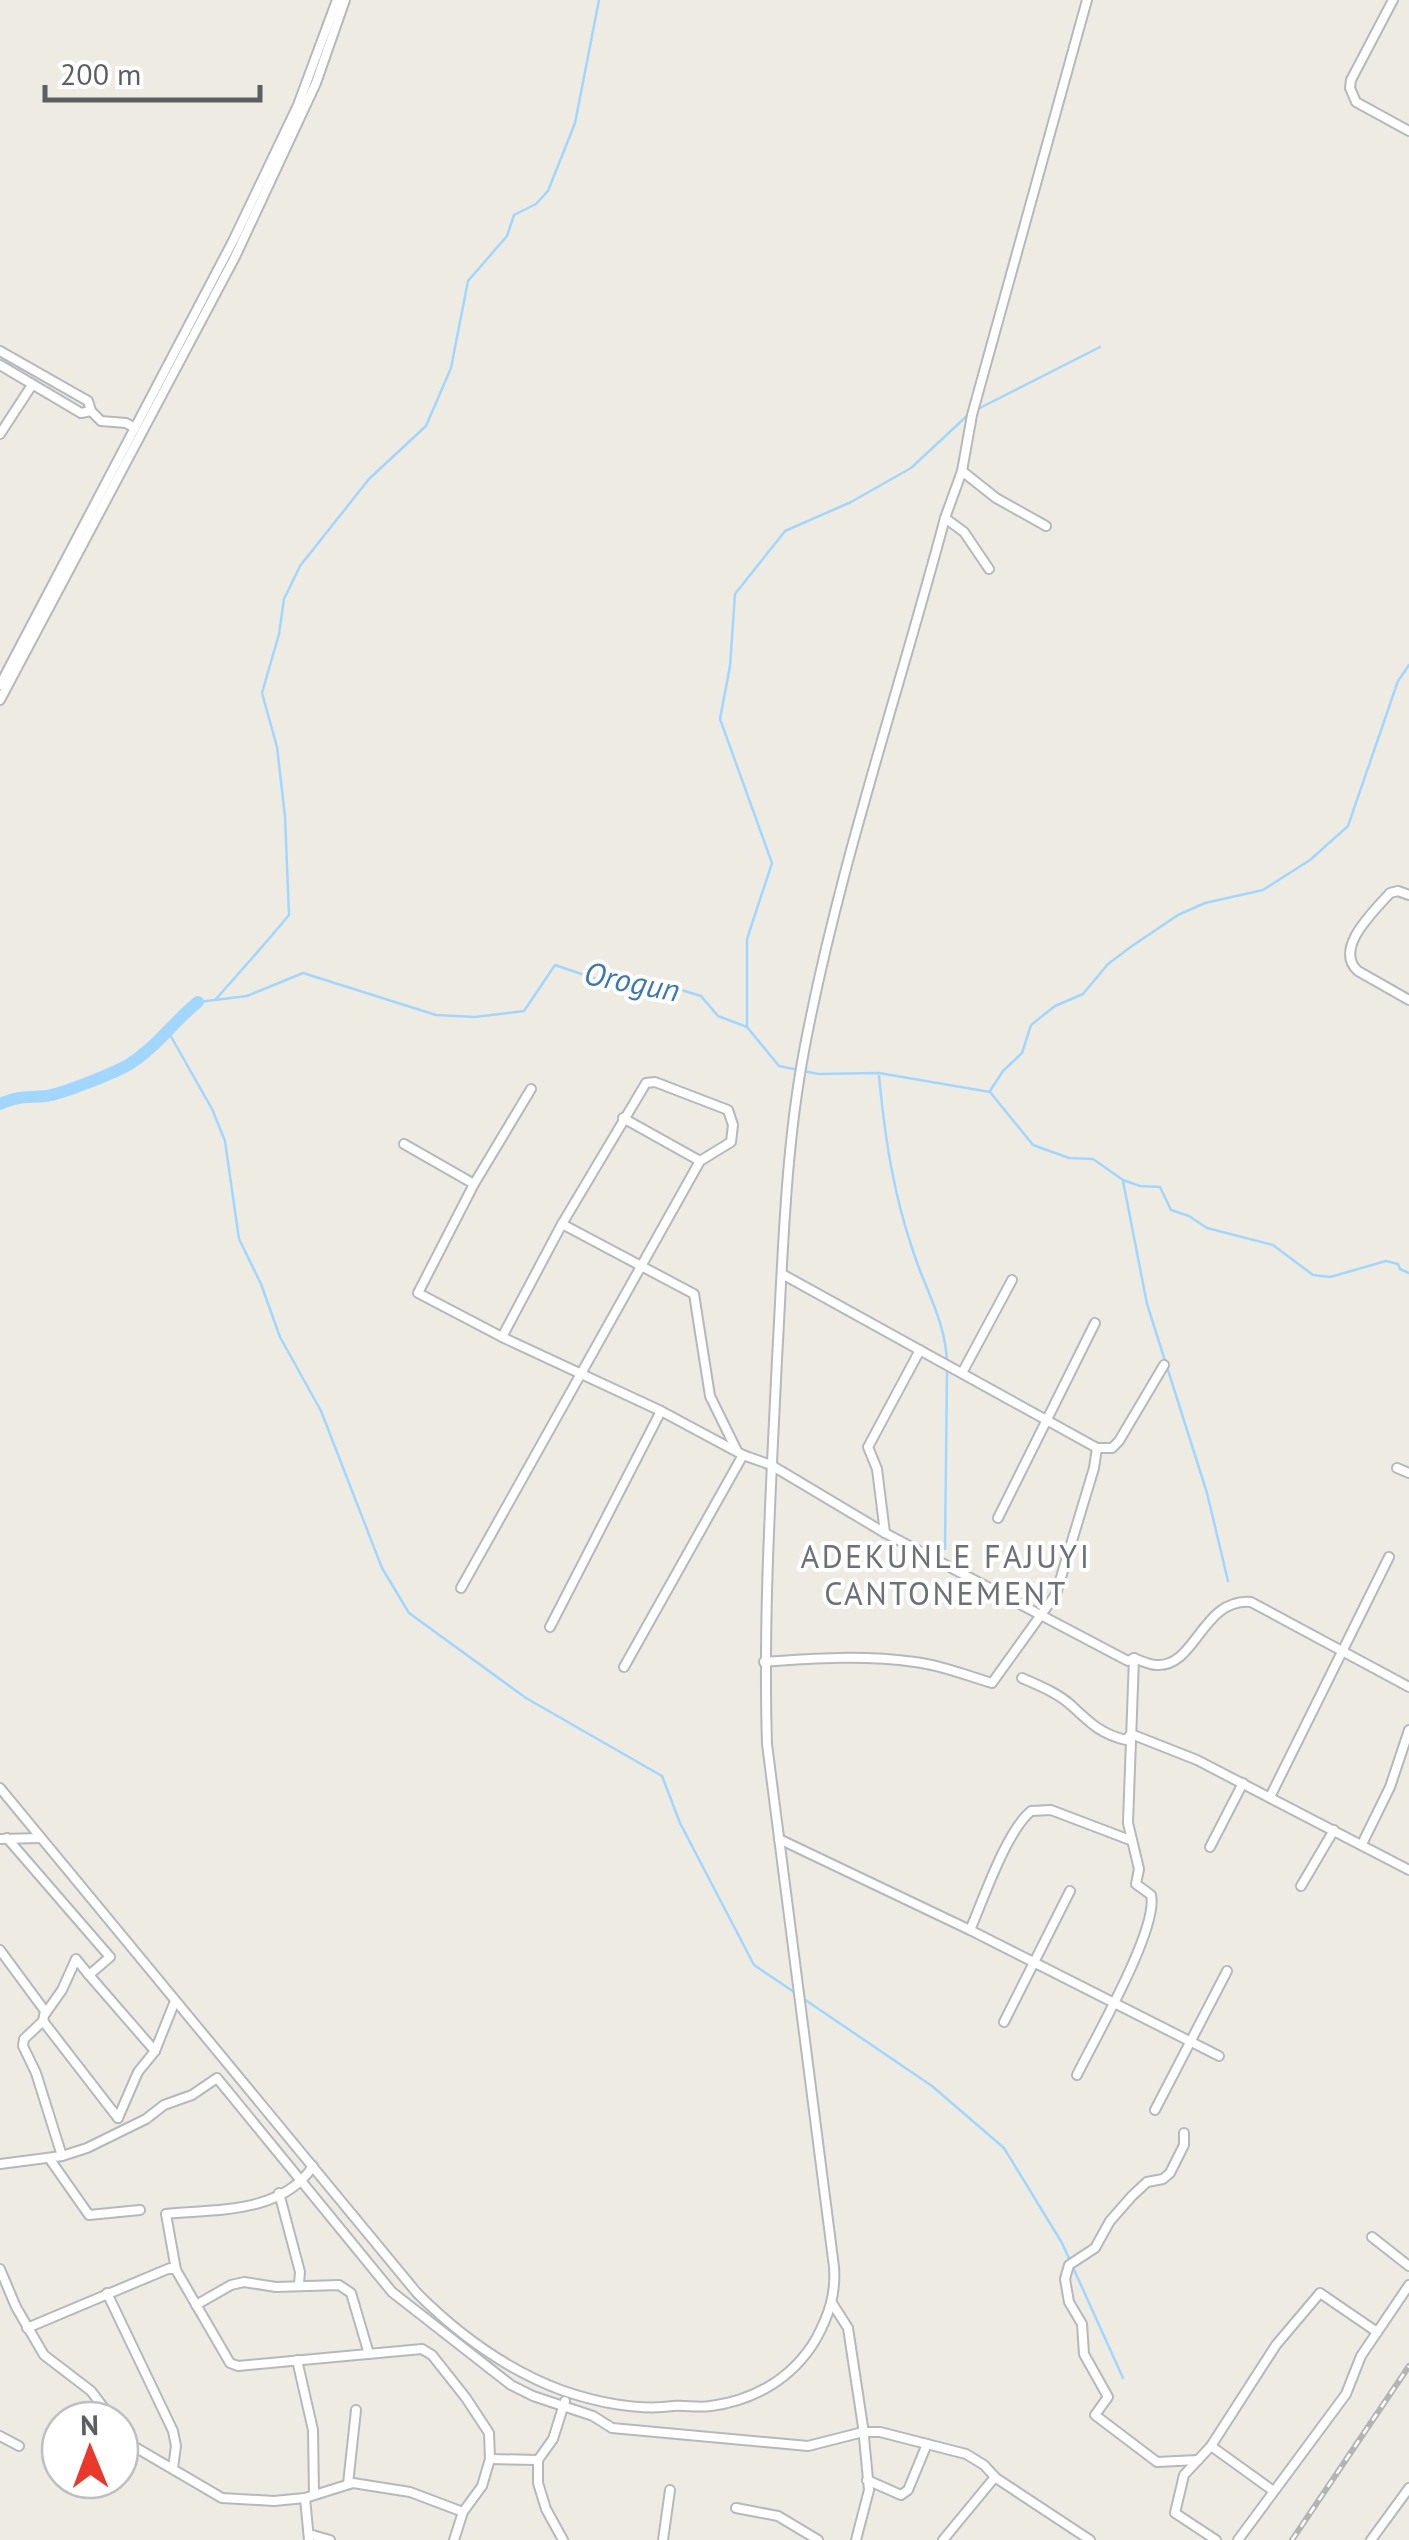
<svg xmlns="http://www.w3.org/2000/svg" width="1409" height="2540" viewBox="0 0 1409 2540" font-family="'PT Sans',sans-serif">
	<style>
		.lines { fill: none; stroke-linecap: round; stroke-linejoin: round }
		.stream { stroke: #a1d7ff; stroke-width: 2.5 }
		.river { stroke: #a1d7ff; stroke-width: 12 }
		.minor-casing { stroke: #b5b8bd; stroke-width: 12 }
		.minor { stroke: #fff; stroke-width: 8 }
		.rail-casing { stroke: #b3b4b4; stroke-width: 6 }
		.rail { stroke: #fff; stroke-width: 2.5; stroke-dasharray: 8; stroke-linecap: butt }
		.labels { text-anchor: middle; stroke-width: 8; stroke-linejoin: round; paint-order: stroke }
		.water-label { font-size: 32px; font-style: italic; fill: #3e78b1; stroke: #fff }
		.neighbourhood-label { font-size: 32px; letter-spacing: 2.5px; fill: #6c7175; stroke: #fff }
	</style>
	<rect width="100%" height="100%" fill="#eeebe2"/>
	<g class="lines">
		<!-- stream -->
		<g class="stream">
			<path d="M 976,410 L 1100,347"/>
			<path d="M 216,999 C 241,971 265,944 289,915 L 285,816 L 277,747 L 262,693 L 279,634 L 284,599 L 300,566 L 369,479 L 426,426 L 451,368 L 468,281 L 507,236 L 514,215 L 536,204 L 548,191 L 575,123 L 599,0"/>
			<path d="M 198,1002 L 247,996 L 303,973 L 436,1015 L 475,1017 L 524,1011 L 555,965 L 596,979 L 665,985 L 701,996 L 718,1016 L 747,1027 L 779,1066 L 818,1074 L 879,1073 L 990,1092 L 1033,1145 L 1069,1158 L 1093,1159 L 1123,1180 L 1140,1186 L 1160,1187 L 1171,1210 L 1189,1216 L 1207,1228 L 1273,1245 L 1313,1275 L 1330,1277 L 1386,1261 L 1398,1264 L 1400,1269 L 1409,1273"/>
			<path d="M 747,1025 L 747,939 L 772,863 L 720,719 L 730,666 L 735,594 L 785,531 L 851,502 L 911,468 L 969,414"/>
			<path d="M 169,1033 L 212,1109 L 225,1141 L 239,1239 L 261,1284 L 280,1337 L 321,1411 L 382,1568 L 409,1613 L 526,1698 L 662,1776 L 680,1823 L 754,1965 L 794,1992"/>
			<path d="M 879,1076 C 885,1138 893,1192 913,1251 C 925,1289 946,1322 947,1363"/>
			<path d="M 990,1091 L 1003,1071 L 1022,1053 L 1031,1025 L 1055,1006 L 1083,994 L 1108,964 L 1132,946 L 1178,915 L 1205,903 L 1263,890 L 1310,860 L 1348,826 L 1398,681 L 1409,665"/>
			<path d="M 1123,1181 L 1147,1304 L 1207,1493 L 1228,1581"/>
			<path d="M 945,1549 L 947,1371"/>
			<path d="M 801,1997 L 932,2086 L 1004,2148 L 1062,2243 L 1123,2378"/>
		</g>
		<!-- river -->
		<path class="river" d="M 0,1104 C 22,1095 25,1098 46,1096 C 62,1094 114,1073 128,1065 C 156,1048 173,1022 198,1002"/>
		<defs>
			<g id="minor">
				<path d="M 1393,0 L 1351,80 L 1350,88 L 1356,102 L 1409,131"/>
				<path d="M 0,351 L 88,401 L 91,411 L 101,421 L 126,423 L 135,428"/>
				<path d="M 0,365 L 81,413 L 91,411"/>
				<path d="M 0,434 L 32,385"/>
				<path d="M 962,471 L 996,498 L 1046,526"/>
				<path d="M 945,518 L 964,532 L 989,569"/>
				<path d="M 0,685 L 233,241 L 298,105 L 337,0"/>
				<path d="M 0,700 L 235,257 L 316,83 L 345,0"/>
				<path d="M 1409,895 L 1398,891 L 1390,893 C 1374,911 1333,949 1358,971 L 1409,1000"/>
				<path d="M 531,1089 L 474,1184 L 418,1293 L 502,1337 L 661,1411 L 743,1455 L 771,1465 L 885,1533 L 1128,1661 L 1134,1658 C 1141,1661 1150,1665 1157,1665 C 1196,1667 1202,1598 1251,1602 L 1409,1687"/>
				<path d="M 623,1118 L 700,1161"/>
				<path d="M 404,1144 L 474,1184"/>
				<path d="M 562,1224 L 694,1294 L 710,1396 L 737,1451"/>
				<path d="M 782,1274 L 1097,1448"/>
				<path d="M 962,1373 L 1012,1280"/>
				<path d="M 1397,1468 L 1409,1473"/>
				<path d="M 998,1518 L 1095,1323"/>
				<path d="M 885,1533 L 877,1469 L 868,1447 L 920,1350"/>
				<path d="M 461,1588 L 700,1161 L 731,1142 L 733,1125 L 728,1110 L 655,1082 L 646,1083 L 562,1224 L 502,1337"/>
				<path d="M 550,1627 L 661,1411"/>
				<path d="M 764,1662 C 815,1658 865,1655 915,1662 C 941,1665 968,1676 992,1683 L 1056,1594 L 1094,1468 L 1097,1448 L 1112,1448 L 1119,1441 L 1164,1365"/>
				<path d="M 624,1667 L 743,1455"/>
				<path d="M 1022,1678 C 1040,1686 1058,1693 1072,1706 C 1090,1723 1101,1734 1126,1740 L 1131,1734 L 1197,1760 L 1409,1870"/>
				<path d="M 0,1788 L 417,2293 C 459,2335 505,2369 561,2390 C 595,2402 638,2411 673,2406 C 685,2405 698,2408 711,2406 C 755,2400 793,2378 816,2339 C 829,2315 836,2294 834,2267 L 767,1744 C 763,1615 771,1488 777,1359 C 783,1256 785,1152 804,1051 C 838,870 898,695 945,518 L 962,471 L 972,415 L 1087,0"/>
				<path d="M 1270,1797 L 1389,1557"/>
				<path d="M 7,1838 L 110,1957 L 89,1975 L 155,2051"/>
				<path d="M 0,1839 L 41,1838"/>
				<path d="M 779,1839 L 970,1930 L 1219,2056"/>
				<path d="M 1362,1844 L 1390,1787 L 1409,1730"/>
				<path d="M 1210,1847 L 1243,1783"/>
				<path d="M 1301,1886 L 1334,1830"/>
				<path d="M 970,1930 C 984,1898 1006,1832 1031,1811 L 1051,1810 L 1130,1840"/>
				<path d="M 0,1950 L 45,2011 L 43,2021 L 118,2118"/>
				<path d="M 45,2014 L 62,1990 L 76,1959 L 89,1975"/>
				<path d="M 43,2021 L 24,2039 L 23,2046 L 36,2073 L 62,2156"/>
				<path d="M 1004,2022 L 1070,1891"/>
				<path d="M 1077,2075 C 1094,2040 1159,1928 1151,1895 L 1136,1884 L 1139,1869 L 1128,1823 L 1134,1658"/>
				<path d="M 1155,2110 L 1227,1971"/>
				<path d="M 118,2118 L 138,2072 L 155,2051 L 175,2001"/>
				<path d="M 1184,2133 L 1184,2145 L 1170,2173 L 1163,2179 L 1147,2182 L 1132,2196 L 1110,2221 L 1095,2248 L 1069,2265 L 1065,2279 L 1069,2302 L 1082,2324 L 1084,2354 L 1108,2397 L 1095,2415 L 1157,2462 L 1198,2460"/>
				<path d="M 49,2158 L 89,2215 L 140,2210"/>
				<path d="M 0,2164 L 62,2156 L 87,2148 L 146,2119 L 164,2105 L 192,2095 L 217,2078 L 392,2292 L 511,2385 L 533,2396 L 593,2416 L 612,2428 L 808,2446 L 863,2432 L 880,2432 L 966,2454 L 984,2465 L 996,2478 L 1090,2540"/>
				<path d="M 279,2193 L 300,2272 L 299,2284"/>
				<path d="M 1372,2237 L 1409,2266"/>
				<path d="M 0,2269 L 16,2307 L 44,2355 L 91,2391 L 113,2420"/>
				<path d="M 176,2270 L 166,2214 C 215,2209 282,2214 313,2166"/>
				<path d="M 107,2293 L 173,2431 L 176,2446 L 173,2468"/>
				<path d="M 832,2303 L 848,2328 L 863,2427 L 869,2490 L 856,2540"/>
				<path d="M 196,2305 L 231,2285 L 244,2282 L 276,2287 L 339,2285 L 351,2293 L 369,2354"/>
				<path d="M 27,2328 L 170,2268 L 176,2270 L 230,2363 L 238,2366 L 422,2349 L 432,2355 L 466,2398 L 489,2433 L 490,2459 L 482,2486 L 463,2512 L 454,2540"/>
				<path d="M 297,2360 L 313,2430 L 314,2495"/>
				<path d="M 120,2431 L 128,2443 L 222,2498 L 274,2501 L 305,2498 L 353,2483 L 410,2492 L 463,2512"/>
				<path d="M 0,2436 L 19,2446"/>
				<path d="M 1211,2446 L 1272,2490"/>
				<path d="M 490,2459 L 538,2460"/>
				<path d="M 867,2480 L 901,2495 L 908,2490 L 927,2444"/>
				<path d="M 348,2484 L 356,2410"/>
				<path d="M 305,2498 L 309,2540"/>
				<path d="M 736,2508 L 778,2516 L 818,2540"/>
				<path d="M 309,2534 L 330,2540"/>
				<path d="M 563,2540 L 546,2509 L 538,2483 L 538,2460 L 553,2439 L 565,2401"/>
				<path d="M 663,2540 L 670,2490"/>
				<path d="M 943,2540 L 995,2477"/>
				<path d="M 1216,2540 L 1175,2513 L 1184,2475 L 1211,2446 L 1276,2345 L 1320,2293 L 1377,2332"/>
				<path d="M 1238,2540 L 1346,2394 L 1361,2356 L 1409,2285"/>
				<path d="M 1371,2540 L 1409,2488"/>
			</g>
		</defs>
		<!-- minor casing -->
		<use href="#minor" class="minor-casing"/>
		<!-- minor -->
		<use href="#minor" class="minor"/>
		<defs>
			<path id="rail" d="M 1292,2540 L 1409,2366"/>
		</defs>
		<!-- rail casing -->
		<use href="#rail" class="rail-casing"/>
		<!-- rail -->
		<use href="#rail" class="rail"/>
	</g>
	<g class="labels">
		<!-- water labels -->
		<g class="water-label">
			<text transform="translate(632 982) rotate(11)" y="11">Orogun</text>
		</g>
		<!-- neighbourhood labels -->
		<g class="neighbourhood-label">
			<text x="946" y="1568">ADEKUNLE FAJUYI<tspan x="946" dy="37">CANTONEMENT</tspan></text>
		</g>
	</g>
	<!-- north arrow -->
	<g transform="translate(90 2450) rotate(359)"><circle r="48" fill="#ffffff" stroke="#bdbfc1" stroke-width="2.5"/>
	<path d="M0-8L18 38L0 25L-18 38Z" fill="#ea382c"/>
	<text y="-15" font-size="28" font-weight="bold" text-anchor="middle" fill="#5b5f63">N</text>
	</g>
	<!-- scale -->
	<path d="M45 85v15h215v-15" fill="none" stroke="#5b5f63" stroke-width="5"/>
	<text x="60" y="85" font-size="30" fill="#5b5f63" stroke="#ffffff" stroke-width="8" paint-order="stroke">200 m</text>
</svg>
